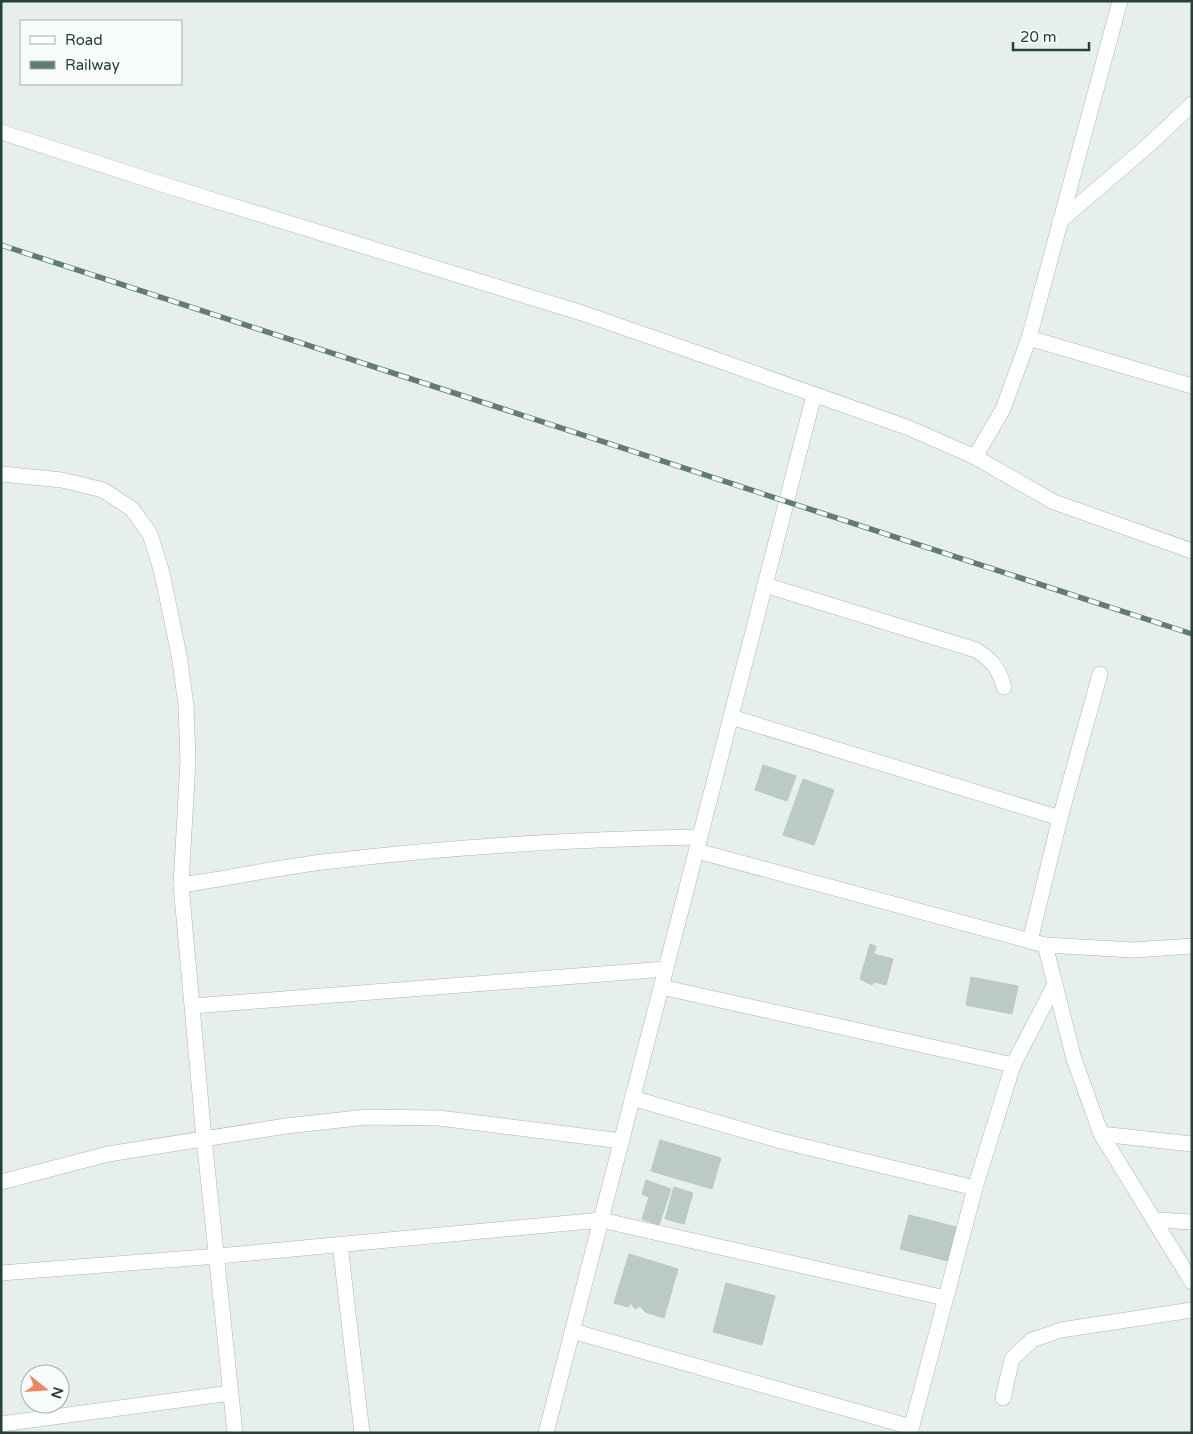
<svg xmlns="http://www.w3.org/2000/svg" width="1193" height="1434" viewBox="0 0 1193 1434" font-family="'Varela Round',sans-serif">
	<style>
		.building { fill: #bbcac4; stroke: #b8c9c2 }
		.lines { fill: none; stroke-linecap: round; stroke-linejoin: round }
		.street-casing { stroke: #a8b8b2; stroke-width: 16 }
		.secondary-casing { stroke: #a4bbb3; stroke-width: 16 }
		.street { stroke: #fff; stroke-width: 15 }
		.secondary { stroke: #fff; stroke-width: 15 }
		.rail-casing { stroke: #5f7d75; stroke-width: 5.5 }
		.rail { stroke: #f7fbf9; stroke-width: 4; stroke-dasharray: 11; stroke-linecap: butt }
	</style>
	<rect width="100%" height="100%" fill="#e6efeb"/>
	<!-- building -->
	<g class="building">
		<path d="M 763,765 L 796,776 L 787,801 L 755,790 Z"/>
		<path d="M 803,779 L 834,790 L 814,845 L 783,835 Z"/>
		<path d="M 870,944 L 876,946 L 874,954 L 893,959 L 886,985 L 875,982 L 872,985 L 860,979 Z"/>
		<path d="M 971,977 L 1018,986 L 1012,1014 L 966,1005 Z"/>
		<path d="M 660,1140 L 721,1158 L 712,1189 L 651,1171 Z"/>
		<path d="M 646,1180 L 671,1189 L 659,1225 L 642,1219 L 649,1197 L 642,1194 Z"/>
		<path d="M 674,1187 L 693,1193 L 684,1224 L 665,1219 Z"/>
		<path d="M 909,1215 L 956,1227 L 948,1261 L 900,1249 Z"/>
		<path d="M 629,1254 L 678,1269 L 664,1318 L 645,1312 L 640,1306 L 635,1309 L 631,1303 L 628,1307 L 614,1303 Z"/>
		<path d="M 726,1283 L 775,1296 L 762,1345 L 713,1332 Z"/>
	</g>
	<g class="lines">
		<defs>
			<g id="street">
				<path d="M 1060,221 L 1151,143 L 1192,104"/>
				<path d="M 1029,338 L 1192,386"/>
				<path d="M 975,457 L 1003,409 L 1029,338 L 1120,1"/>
				<path d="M 1,474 L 62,480 L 103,490 L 132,509 L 150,534 L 162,573 L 179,655 L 186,705 L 188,761 L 181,885 L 204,1138 L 235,1433"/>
				<path d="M 765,585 L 976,650 C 992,660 999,669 1004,687"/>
				<path d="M 731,717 L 1060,818"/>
				<path d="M 697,851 L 1045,945 L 1134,950 L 1192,946"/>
				<path d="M 181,885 C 229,878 276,868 323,862 C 448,847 574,839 700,837"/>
				<path d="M 1030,941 L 1060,818 L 1100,674"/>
				<path d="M 1045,945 L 1074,1059 L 1101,1134 L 1192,1282"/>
				<path d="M 661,987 L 1013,1065"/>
				<path d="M 193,1006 L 666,969"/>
				<path d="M 632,1098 L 781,1141 L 975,1188"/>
				<path d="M 1101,1134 L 1192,1144"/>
				<path d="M 1,1182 L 108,1154 L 286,1126 L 367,1117 L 439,1118 L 622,1141"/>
				<path d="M 1155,1220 L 1192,1222"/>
				<path d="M 340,1244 L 362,1433"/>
				<path d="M 1,1273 L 218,1256 L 601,1220 L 945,1298"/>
				<path d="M 572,1331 L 911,1427"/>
				<path d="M 1003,1398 L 1012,1359 L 1032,1340 L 1061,1330 L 1192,1310"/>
				<path d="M 1,1424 L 231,1393"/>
				<path d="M 546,1433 L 814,395"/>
				<path d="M 910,1433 L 975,1188 L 1013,1065 L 1055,984"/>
			</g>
			<path id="secondary" d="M 1,132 L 171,187 L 582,313 L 723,362 L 909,428 L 975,457 L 1054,502 L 1192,551"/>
		</defs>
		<!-- street casing -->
		<use href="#street" class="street-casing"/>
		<!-- secondary casing -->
		<use href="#secondary" class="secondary-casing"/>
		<!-- street -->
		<use href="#street" class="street"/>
		<!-- secondary -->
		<use href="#secondary" class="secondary"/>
		<defs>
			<path id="rail" d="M 1,245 L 1192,634"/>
		</defs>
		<!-- rail casing -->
		<use href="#rail" class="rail-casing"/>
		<!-- rail -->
		<use href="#rail" class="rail"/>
	</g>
	<!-- border -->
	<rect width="1193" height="1434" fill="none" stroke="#24423a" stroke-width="5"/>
	<!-- legend -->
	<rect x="20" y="20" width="162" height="65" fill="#f7fbf9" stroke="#a3b1ad"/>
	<rect x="30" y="36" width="25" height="8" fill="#ffffff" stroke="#a3b1ad"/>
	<text x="65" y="45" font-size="15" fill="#24423a">Road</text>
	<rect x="30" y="61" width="25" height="8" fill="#5f7d75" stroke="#a3b1ad"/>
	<text x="65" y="70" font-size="15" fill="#24423a">Railway</text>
	<!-- north arrow -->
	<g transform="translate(45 1389) rotate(107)"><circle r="24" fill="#f7fbf9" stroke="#a3b1ad"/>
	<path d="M0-4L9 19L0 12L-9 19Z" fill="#f4845f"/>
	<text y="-8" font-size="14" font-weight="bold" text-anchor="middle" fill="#24423a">N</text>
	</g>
	<!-- scale -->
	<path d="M1013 42v8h76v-8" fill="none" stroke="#24423a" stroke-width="2.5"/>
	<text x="1020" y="42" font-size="15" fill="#24423a" stroke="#f7fbf9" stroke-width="4" paint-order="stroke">20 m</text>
</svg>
